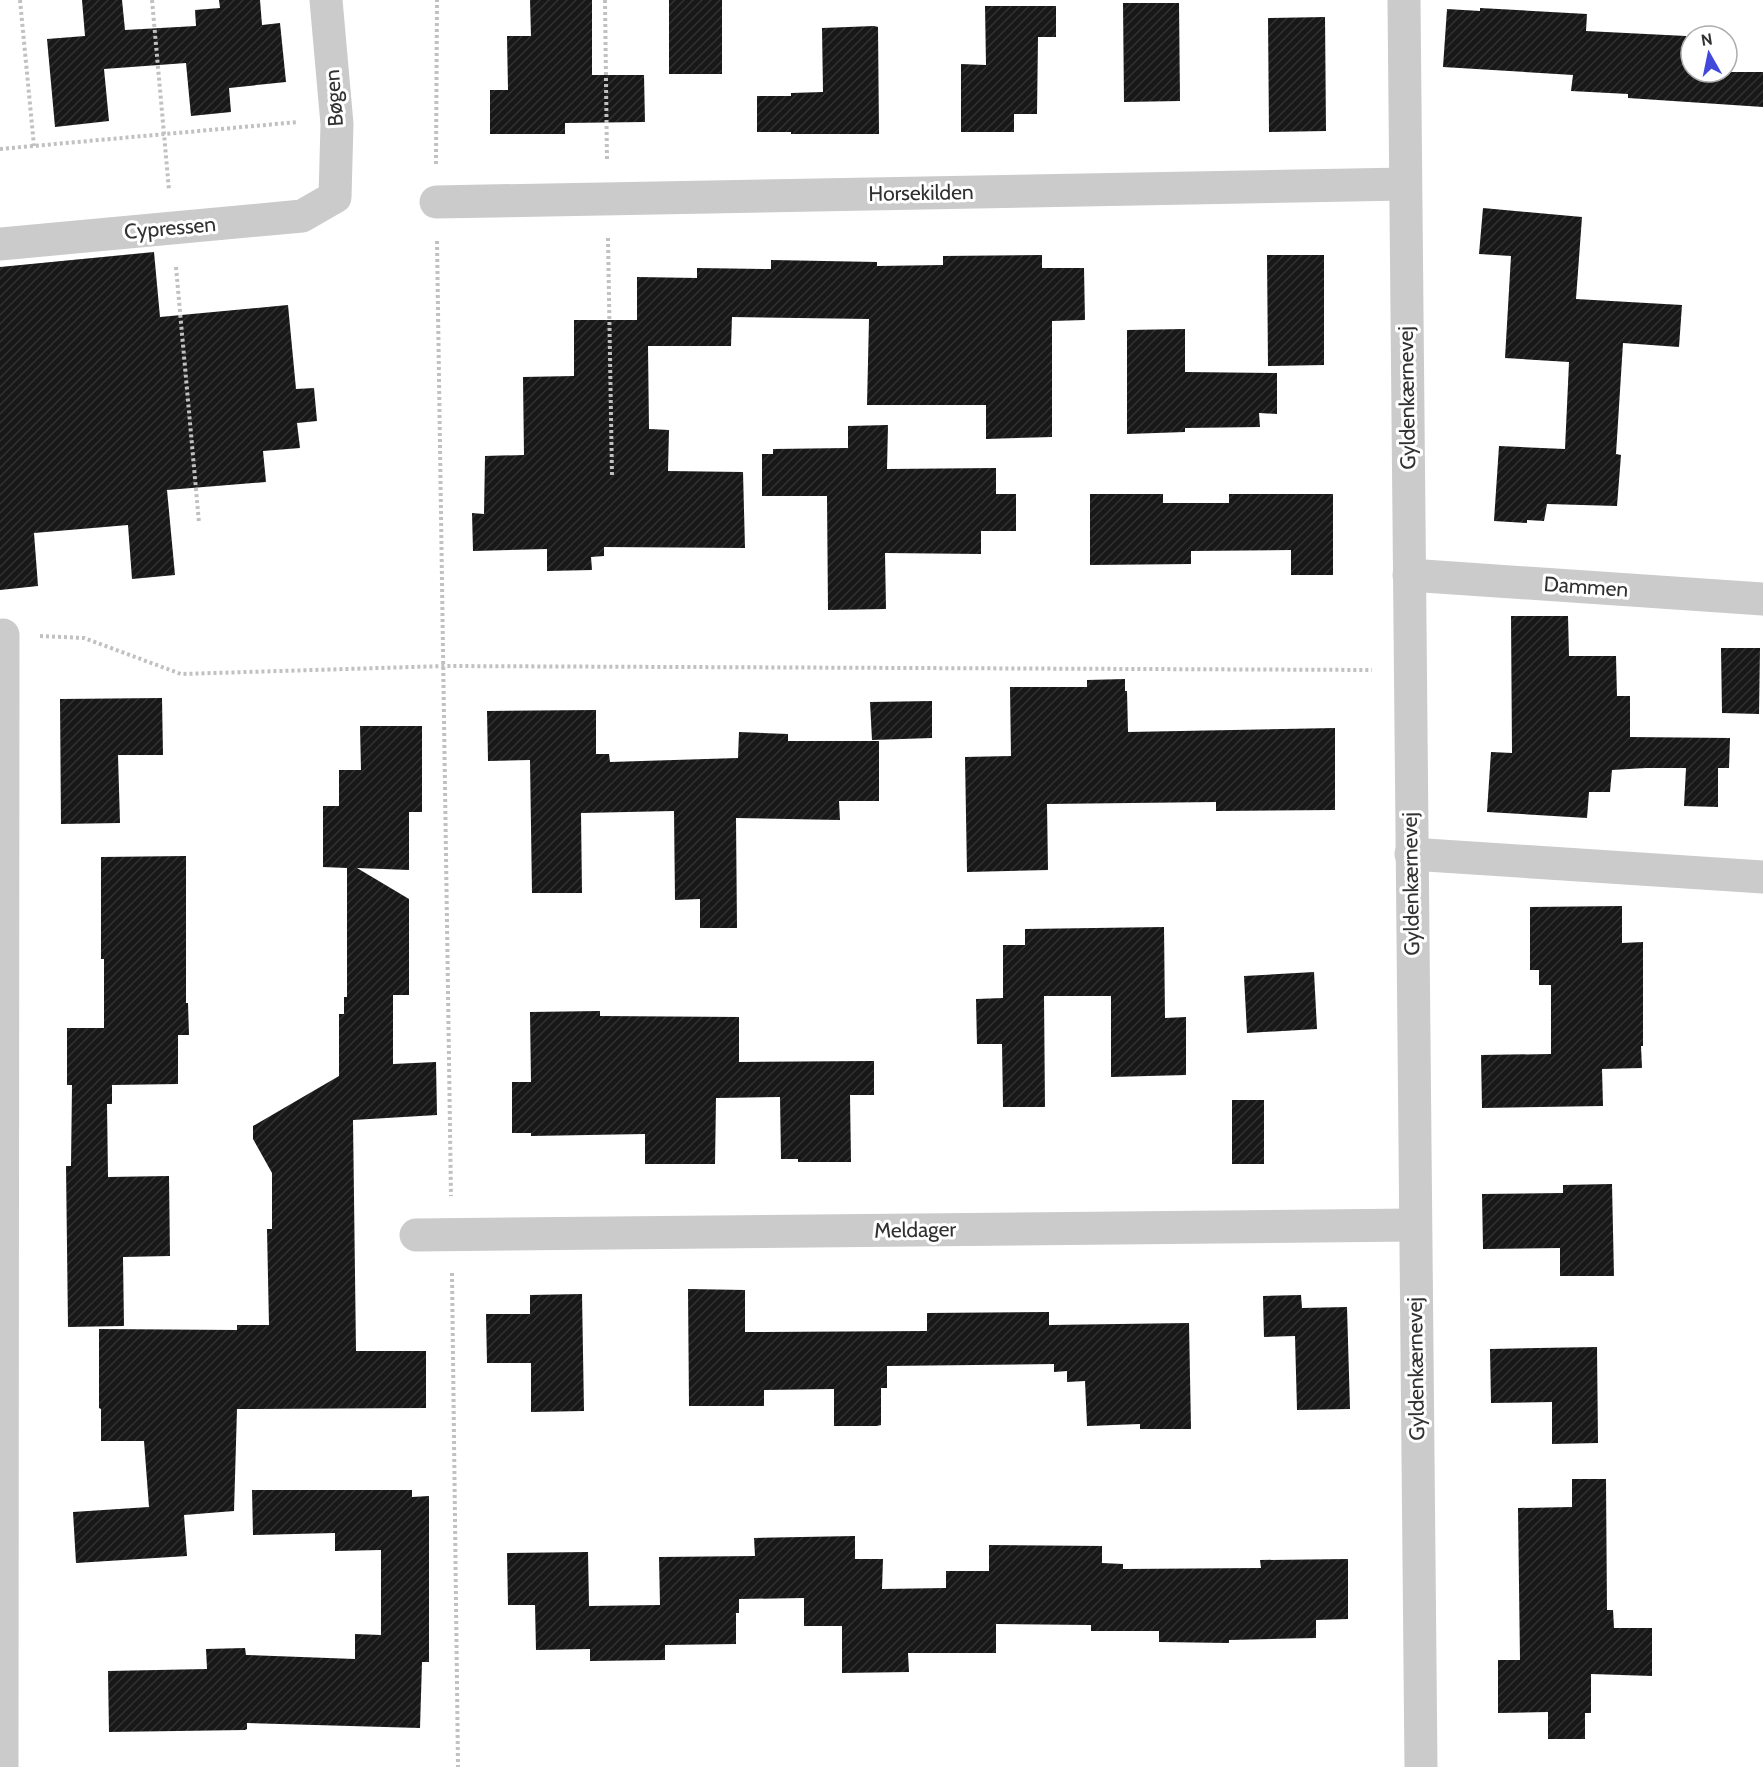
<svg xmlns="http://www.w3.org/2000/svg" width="1763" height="1767" viewBox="0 0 1763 1767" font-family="Cabin,sans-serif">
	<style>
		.building { fill: url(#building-hatch) }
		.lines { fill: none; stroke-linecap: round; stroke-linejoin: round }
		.path { stroke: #c1c1c1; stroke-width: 4; stroke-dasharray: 3 3; stroke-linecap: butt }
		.minor { stroke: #cbcbcb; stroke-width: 33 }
		.labels { text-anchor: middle; stroke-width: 6; stroke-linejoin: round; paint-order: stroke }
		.street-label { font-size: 21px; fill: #313131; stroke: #fff }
	</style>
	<defs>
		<pattern id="building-hatch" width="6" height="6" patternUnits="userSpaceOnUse" patternTransform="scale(1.5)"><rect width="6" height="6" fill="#181818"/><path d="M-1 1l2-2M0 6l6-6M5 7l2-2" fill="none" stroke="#313131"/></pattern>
	</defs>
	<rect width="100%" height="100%" fill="#fff"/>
	<!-- building -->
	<g class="building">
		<path d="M 82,0 L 122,0 L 125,30 L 196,26 L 195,10 L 220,8 L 219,0 L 260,0 L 262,25 L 280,23 L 286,82 L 229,88 L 231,112 L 191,116 L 186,63 L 104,69 L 109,121 L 55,127 L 47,39 L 85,36 Z"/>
		<path d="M 530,0 L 592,0 L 592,75 L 644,75 L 645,122 L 565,123 L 565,134 L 490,134 L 490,90 L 508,90 L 507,36 L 531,36 Z"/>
		<rect x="669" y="0" width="53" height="74"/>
		<path d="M 1123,3 L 1179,3 L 1180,101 L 1124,102 Z"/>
		<path d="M 985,6 L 1056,6 L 1056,37 L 1038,37 L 1037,114 L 1014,114 L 1014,132 L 961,132 L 961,64 L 986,65 Z"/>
		<path d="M 1480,8 L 1587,14 L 1586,31 L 1686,36 L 1686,40 L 1691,41 L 1691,72 L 1763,72 L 1763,107 L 1628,98 L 1628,94 L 1571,91 L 1573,75 L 1443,67 L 1447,9 L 1480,11 Z"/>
		<path d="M 1325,17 L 1326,131 L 1269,132 L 1268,18 Z"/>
		<path d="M 874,26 L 878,27 L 879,134 L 791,134 L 791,132 L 757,132 L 757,96 L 791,96 L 791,93 L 823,92 L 822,28 Z"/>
		<path d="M 1483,208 L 1582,217 L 1576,299 L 1682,305 L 1679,347 L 1623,343 L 1616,454 L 1621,455 L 1617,506 L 1547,504 L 1544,521 L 1527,520 L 1527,523 L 1494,521 L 1499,446 L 1565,449 L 1569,362 L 1505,358 L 1511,256 L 1479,254 Z"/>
		<path d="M 154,252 L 160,317 L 288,305 L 296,389 L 314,388 L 317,421 L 297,423 L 300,448 L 263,451 L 266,482 L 167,490 L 175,575 L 132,579 L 128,525 L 34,533 L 38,586 L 0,590 L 0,267 Z"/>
		<path d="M 1042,255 L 1042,268 L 1084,268 L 1085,320 L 1052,321 L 1052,437 L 986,439 L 986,405 L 867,405 L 869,319 L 732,317 L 731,346 L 648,346 L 649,429 L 669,430 L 668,471 L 743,472 L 745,548 L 604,547 L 604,556 L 591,557 L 592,570 L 547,571 L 547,549 L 473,551 L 472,513 L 484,514 L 485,456 L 524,455 L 523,377 L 574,376 L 574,320 L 637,320 L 637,277 L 697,278 L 697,268 L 771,269 L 771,260 L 877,262 L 877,266 L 943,265 L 943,256 Z"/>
		<path d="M 1267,255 L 1324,255 L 1324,365 L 1268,366 Z"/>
		<path d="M 1185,329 L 1185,372 L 1277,373 L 1277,414 L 1259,413 L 1260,427 L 1185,428 L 1185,432 L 1127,434 L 1127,330 Z"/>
		<path d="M 888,425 L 887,469 L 996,468 L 996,494 L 1016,494 L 1016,531 L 981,531 L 981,554 L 885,553 L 886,609 L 828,610 L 827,496 L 762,496 L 762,454 L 773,454 L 773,449 L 848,448 L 848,426 Z"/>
		<path d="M 1090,494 L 1163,494 L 1163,503 L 1229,503 L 1229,494 L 1333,494 L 1333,575 L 1291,575 L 1291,550 L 1191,551 L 1191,564 L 1090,565 Z"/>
		<path d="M 1511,616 L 1568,616 L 1569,656 L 1616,656 L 1617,696 L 1630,696 L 1630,737 L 1730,738 L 1729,768 L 1718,768 L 1718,807 L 1684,806 L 1686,768 L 1646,768 L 1612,770 L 1610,792 L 1589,792 L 1587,818 L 1487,812 L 1491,752 L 1512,753 Z"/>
		<path d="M 1721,648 L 1760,648 L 1759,714 L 1722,713 Z"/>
		<path d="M 1125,679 L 1125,691 L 1127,691 L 1128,732 L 1335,728 L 1335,810 L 1216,811 L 1216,802 L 1047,804 L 1048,870 L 967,872 L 965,757 L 1011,756 L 1010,687 L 1087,687 L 1087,680 Z"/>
		<path d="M 162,698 L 163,755 L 118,755 L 120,823 L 61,824 L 60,699 Z"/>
		<path d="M 932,701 L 932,738 L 872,740 L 870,702 Z"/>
		<path d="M 596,710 L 596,754 L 609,754 L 610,762 L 738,758 L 739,732 L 788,734 L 788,741 L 879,741 L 879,801 L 839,801 L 840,820 L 736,818 L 737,928 L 700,928 L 700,899 L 675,900 L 674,811 L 581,813 L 582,893 L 532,893 L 530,760 L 488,761 L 487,711 Z"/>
		<path d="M 360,726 L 422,726 L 422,812 L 409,812 L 409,870 L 357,868 L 409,899 L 409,995 L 393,995 L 393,1064 L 436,1062 L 437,1115 L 353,1120 L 356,1351 L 426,1351 L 426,1408 L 237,1409 L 234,1511 L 184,1515 L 187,1556 L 76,1563 L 73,1512 L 149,1507 L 144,1441 L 101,1441 L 101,1409 L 99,1408 L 99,1329 L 237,1330 L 237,1325 L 269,1325 L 267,1229 L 272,1229 L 272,1173 L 253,1139 L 253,1126 L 339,1076 L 339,1014 L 344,1014 L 344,997 L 347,997 L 347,868 L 323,867 L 323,806 L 339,806 L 339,770 L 361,770 Z"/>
		<path d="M 186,856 L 186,1003 L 188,1003 L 189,1035 L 178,1035 L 178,1084 L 112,1085 L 112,1104 L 107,1104 L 108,1177 L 169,1176 L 170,1256 L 123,1257 L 124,1326 L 68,1327 L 66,1166 L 71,1166 L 72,1085 L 67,1085 L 67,1028 L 104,1028 L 104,959 L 101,959 L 101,857 Z"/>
		<path d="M 1622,906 L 1622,943 L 1643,942 L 1643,1046 L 1641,1046 L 1642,1068 L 1602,1069 L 1603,1106 L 1482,1108 L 1481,1055 L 1551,1054 L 1551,985 L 1539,985 L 1539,970 L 1530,970 L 1530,907 Z"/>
		<path d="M 1164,927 L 1165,1018 L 1186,1017 L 1186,1075 L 1111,1077 L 1111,996 L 1044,996 L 1045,1107 L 1003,1107 L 1002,1044 L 977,1044 L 976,999 L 1003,998 L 1003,945 L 1025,945 L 1025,929 Z"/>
		<path d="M 1314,972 L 1317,1029 L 1247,1033 L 1244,976 Z"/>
		<path d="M 600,1011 L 600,1016 L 739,1017 L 739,1062 L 874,1061 L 874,1095 L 850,1095 L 851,1162 L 798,1162 L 798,1159 L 781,1159 L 780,1097 L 716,1098 L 715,1164 L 645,1164 L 645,1134 L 531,1136 L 531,1133 L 512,1133 L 512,1082 L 531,1082 L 530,1012 Z"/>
		<rect x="1232" y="1100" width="32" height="64"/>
		<path d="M 1612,1184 L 1614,1276 L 1560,1276 L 1560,1248 L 1483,1249 L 1482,1194 L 1563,1193 L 1563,1185 Z"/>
		<path d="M 688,1289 L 745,1290 L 745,1332 L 927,1331 L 927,1313 L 1049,1312 L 1049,1325 L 1189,1323 L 1191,1429 L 1140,1429 L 1140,1424 L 1087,1426 L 1085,1381 L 1067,1382 L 1067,1371 L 1054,1372 L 1054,1364 L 887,1366 L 887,1388 L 881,1388 L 881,1425 L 877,1426 L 834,1426 L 834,1389 L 764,1390 L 764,1406 L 689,1406 Z"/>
		<path d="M 582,1294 L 584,1411 L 531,1412 L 531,1363 L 487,1363 L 486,1314 L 530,1314 L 530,1295 Z"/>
		<path d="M 1301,1295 L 1302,1308 L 1347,1307 L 1350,1409 L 1297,1410 L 1295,1336 L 1264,1337 L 1263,1296 Z"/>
		<path d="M 1597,1347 L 1598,1443 L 1552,1444 L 1552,1402 L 1491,1403 L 1490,1349 Z"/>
		<path d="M 1572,1479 L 1606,1479 L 1607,1610 L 1613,1610 L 1614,1628 L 1652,1628 L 1652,1676 L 1591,1674 L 1591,1713 L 1585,1713 L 1585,1739 L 1548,1739 L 1548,1712 L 1498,1713 L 1498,1660 L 1520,1660 L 1518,1508 L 1572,1507 Z"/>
		<path d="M 252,1490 L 412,1490 L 412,1497 L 429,1496 L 429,1662 L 422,1662 L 420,1728 L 247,1723 L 247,1729 L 245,1730 L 109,1732 L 108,1671 L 207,1669 L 206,1649 L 245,1648 L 246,1655 L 355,1659 L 355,1634 L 381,1635 L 381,1550 L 335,1551 L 335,1533 L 253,1535 Z"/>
		<path d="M 855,1536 L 855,1559 L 883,1559 L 882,1589 L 946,1588 L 946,1571 L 989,1571 L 989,1545 L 1102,1546 L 1102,1563 L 1123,1564 L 1123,1569 L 1261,1568 L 1260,1560 L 1348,1559 L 1348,1619 L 1316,1620 L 1316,1638 L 1229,1640 L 1229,1643 L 1159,1642 L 1159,1631 L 1091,1631 L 1091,1625 L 996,1624 L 996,1653 L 908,1653 L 909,1672 L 842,1673 L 842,1626 L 804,1626 L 804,1598 L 739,1599 L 739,1613 L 736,1613 L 736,1644 L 665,1645 L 665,1660 L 590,1661 L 590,1649 L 536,1650 L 535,1605 L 508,1605 L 507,1553 L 588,1552 L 589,1606 L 660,1605 L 659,1557 L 755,1556 L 754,1538 Z"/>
	</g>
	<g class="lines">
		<!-- path -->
		<g class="path">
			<path d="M 20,0 L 34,146"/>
			<path d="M 152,0 L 169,190"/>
			<path d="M 605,0 L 607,161"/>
			<path d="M 0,149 L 298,122"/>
			<path d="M 436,164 L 437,0"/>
			<path d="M 608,238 L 612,476"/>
			<path d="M 437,241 L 451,1196"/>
			<path d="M 176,267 L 199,523"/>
			<path d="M 40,636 L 84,638 L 181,674 L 445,666 L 1372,670"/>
			<path d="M 452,1273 L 458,1767"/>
		</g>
		<!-- minor -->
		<g class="minor">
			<path d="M 1404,0 L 1421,1767"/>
			<path d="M 436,202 L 1405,184"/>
			<path d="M 0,244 L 302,216 L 335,197 L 337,124 L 326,0"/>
			<path d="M 1409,575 L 1763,599"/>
			<path d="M 1411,854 L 1763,877"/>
			<path d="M 416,1235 L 1414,1225"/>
			<path d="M 2,1767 L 3,635"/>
		</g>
	</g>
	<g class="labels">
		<!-- street labels -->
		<g class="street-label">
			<text transform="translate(334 98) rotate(-94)" y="7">Bøgen</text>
			<text transform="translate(921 193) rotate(-1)" y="7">Horsekilden</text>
			<text transform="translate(170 228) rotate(-5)" y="7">Cypressen</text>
			<text transform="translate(1407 398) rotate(-91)" y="7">Gyldenkærnevej</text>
			<text transform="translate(1586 587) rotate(4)" y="7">Dammen</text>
			<text transform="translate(1411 884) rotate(-91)" y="7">Gyldenkærnevej</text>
			<text transform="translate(915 1230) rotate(-1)" y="7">Meldager</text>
			<text transform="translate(1416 1369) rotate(-91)" y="7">Gyldenkærnevej</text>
		</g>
	</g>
	<!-- north arrow -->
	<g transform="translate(1709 54) rotate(351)"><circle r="28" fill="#ffffff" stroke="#adadad" stroke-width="1.5"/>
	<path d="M0-4.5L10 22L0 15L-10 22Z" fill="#4248d9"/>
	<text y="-9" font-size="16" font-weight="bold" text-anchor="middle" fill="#313131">N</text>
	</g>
</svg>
